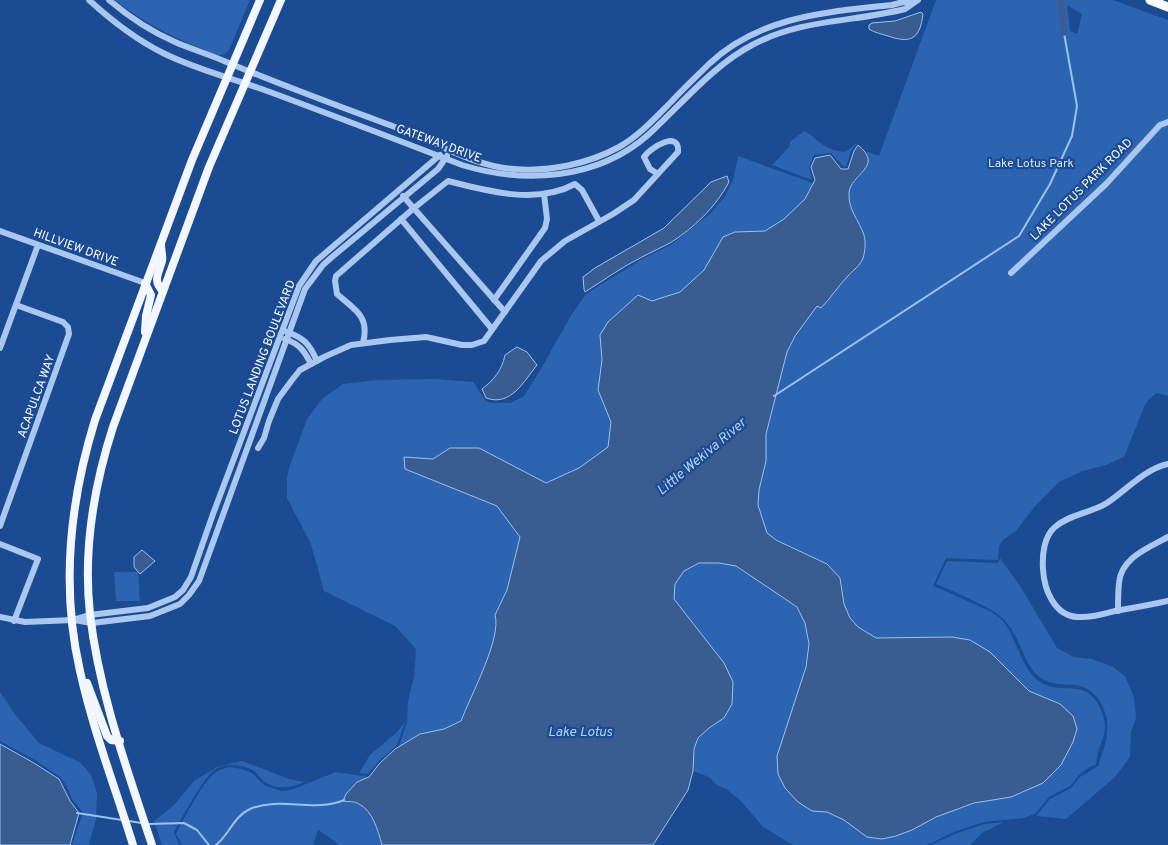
<svg xmlns="http://www.w3.org/2000/svg" width="1168" height="845" viewBox="0 0 1168 845" font-family="Overpass,sans-serif">
	<style>
		.green { fill: #2c64b1; fill-rule: evenodd }
		.water { fill: #395c91; stroke: #9dc2f2 }
		.lines { fill: none; stroke-linecap: round; stroke-linejoin: round }
		.stream { stroke: #9dc2f2; stroke-width: 2 }
		.canal { stroke: #395c91; stroke-width: 5.5 }
		.minor { stroke: #aac7ef; stroke-width: 6 }
		.major { stroke: #f3f7ff; stroke-width: 8 }
		.highway { stroke: #fff; stroke-width: 9 }
		.labels { text-anchor: middle; stroke-width: 4.5; stroke-linejoin: round; paint-order: stroke }
		.street-label { font-size: 12px; fill: #fff; stroke: #1a4b93 }
		.park-label { font-size: 12px; fill: #d1e3fb; stroke: #1a4b93 }
		.water-label { font-size: 14px; font-style: italic; fill: #b6d2f6; stroke: #1a4b93 }
	</style>
	<rect width="100%" height="100%" fill="#1a4b93"/>
	<!-- green -->
	<g class="green">
		<path d="M 115,0 L 250,0 L 229,50 L 223,55 L 218,55 C 182,42 145,24 115,0 Z"/>
		<path d="M 936,0 L 1113,0 L 1168,20 L 1168,396 L 1157,393 L 1148,400 L 1144,407 L 1124,457 L 1106,465 L 1083,471 L 1059,482 L 1036,505 L 1016,531 L 1003,540 L 999,546 L 998,560 L 946,558 L 933,586 C 947,591 960,598 974,604 C 985,609 996,613 1004,622 C 1018,641 1021,671 1042,683 C 1063,695 1085,678 1099,706 C 1113,735 1098,739 1096,765 L 1089,767 L 1079,775 L 1070,786 L 1049,797 L 1036,813 L 1024,818 L 984,822 L 956,831 L 927,845 L 793,845 L 763,827 L 740,800 L 726,789 L 717,785 L 709,777 L 693,771 C 694,738 697,735 725,718 L 689,619 L 674,599 L 674,584 L 684,571 L 699,563 L 719,563 L 735,566 L 797,607 L 805,623 L 809,644 L 785,788 L 798,802 L 812,811 L 827,812 L 844,820 L 867,837 L 882,839 L 896,836 L 912,830 L 936,817 L 975,803 L 1011,797 L 1043,783 L 1061,765 L 1073,716 L 1060,705 L 1029,691 L 1010,673 L 970,640 L 952,637 L 876,638 L 858,627 L 850,618 L 844,604 L 842,588 L 840,578 L 827,564 L 772,537 L 576,532 L 426,477 L 497,506 L 520,537 L 507,590 L 495,615 C 502,638 470,697 461,721 L 444,729 L 420,734 L 399,746 L 407,722 L 408,701 L 414,677 L 416,649 L 395,626 L 324,591 L 311,544 L 287,498 L 287,477 L 290,465 L 307,419 L 322,399 L 343,384 L 379,380 L 435,379 L 473,382 L 485,400 L 490,403 L 510,403 L 524,396 L 538,374 L 572,314 L 586,294 L 642,259 L 671,245 L 712,212 L 725,196 L 733,180 L 738,156 L 849,196 C 848,184 858,180 863,172 C 865,168 867,164 868,160 L 866,151 L 879,156 ZM 1067,5 L 1082,14 L 1077,34 L 1070,31 Z"/>
		<path d="M 804,131 C 811,134 812,137 818,141 C 826,148 835,151 845,152 L 857,143 L 851,151 L 846,167 L 843,166 L 831,153 L 814,155 L 809,167 L 812,180 L 772,165 L 789,147 L 790,142 Z"/>
		<path d="M 1000,558 L 1022,589 L 1057,648 L 1074,657 L 1092,659 L 1113,667 L 1125,676 L 1134,697 L 1136,718 L 1131,732 L 1130,757 L 1115,777 L 1066,819 L 1036,816 L 1050,799 L 1071,788 L 1080,777 L 1098,766 C 1101,756 1106,745 1107,733 C 1110,713 1097,687 1075,685 C 1060,684 1047,685 1036,674 C 1026,664 1023,650 1016,637 C 1003,614 997,613 974,601 C 961,595 949,589 936,584 L 947,561 L 997,563 L 999,562 Z"/>
		<path d="M 114,572 L 138,572 L 140,601 L 116,601 Z"/>
		<path d="M 0,692 L 14,713 L 39,743 L 81,763 L 91,775 L 97,793 L 96,819 L 89,845 L 72,845 L 82,815 L 82,811 L 72,799 L 66,785 L 60,777 L 35,760 L 0,741 Z"/>
		<path d="M 405,722 L 397,745 L 378,762 L 368,774 L 359,773 L 370,755 L 397,732 Z"/>
		<path d="M 242,761 L 289,779 L 305,782 C 292,787 278,791 265,782 C 261,779 258,774 254,771 C 244,764 227,763 217,768 C 204,775 182,818 174,832 L 179,845 L 162,845 L 154,821 L 174,805 L 194,781 L 217,767 Z"/>
		<path d="M 229,767 L 242,769 L 252,773 L 264,785 L 281,791 L 291,790 L 336,772 L 369,777 C 357,782 348,789 344,801 C 348,802 355,802 359,804 C 373,811 378,831 382,845 L 338,845 L 336,842 L 318,830 L 313,845 L 182,845 L 176,834 C 184,819 204,778 218,771 C 221,769 226,768 229,767 Z"/>
		<path d="M 1004,822 L 982,833 L 970,845 L 931,845 L 957,833 L 984,824 Z"/>
	</g>
	<!-- water -->
	<g class="water">
		<path d="M 921,12 L 923,14 C 920,39 911,44 888,36 C 882,34 875,33 869,29 L 869,25 L 872,23 L 895,21 Z"/>
		<path d="M 858,145 C 885,167 850,174 849,193 C 848,210 859,220 864,235 C 866,242 865,252 863,258 C 861,265 852,271 848,276 C 838,286 831,298 821,308 L 817,306 L 795,336 L 787,352 L 766,434 L 766,461 L 759,490 L 758,505 L 767,533 L 776,540 L 827,564 L 840,578 L 844,604 L 850,618 L 858,627 L 876,638 L 952,637 L 970,640 L 990,652 L 1029,691 L 1060,704 L 1073,716 L 1077,729 L 1073,742 L 1061,765 L 1043,783 L 1011,797 L 974,803 L 936,817 L 912,830 L 896,836 L 882,839 L 867,837 L 844,820 L 827,812 L 812,811 L 798,802 L 785,788 L 778,774 L 777,756 L 806,667 L 809,644 L 805,623 L 797,607 L 736,566 L 719,563 L 699,563 L 684,571 L 675,584 L 674,599 L 724,663 L 733,682 L 732,704 L 724,718 L 709,728 L 698,738 L 694,749 L 693,771 L 688,790 L 653,845 L 382,845 C 378,831 373,811 359,804 C 355,801 348,802 343,801 L 346,794 L 357,782 L 369,777 L 379,764 L 395,749 L 420,734 L 444,729 L 461,721 C 470,697 502,638 495,615 L 507,590 L 520,537 L 497,506 L 405,469 L 404,457 L 433,459 L 450,448 L 479,448 L 546,483 L 579,468 L 608,447 L 611,422 L 598,390 L 602,360 L 600,335 L 608,322 L 638,295 L 652,301 L 680,292 L 704,270 L 723,237 L 735,232 L 765,231 L 784,219 L 805,199 L 815,180 L 811,167 L 815,158 L 830,155 L 841,169 L 848,169 L 854,151 Z"/>
		<path d="M 727,176 L 729,182 C 716,207 694,228 670,243 C 661,248 651,252 642,257 C 622,267 604,280 585,292 L 584,289 L 583,277 L 595,268 L 664,228 L 711,182 Z"/>
		<path d="M 517,347 L 527,352 L 537,365 C 524,381 511,407 486,398 L 482,389 C 494,380 502,370 505,355 Z"/>
		<path d="M 142,550 L 155,561 L 140,574 L 134,567 L 134,557 Z"/>
		<path d="M 0,744 L 34,763 L 59,779 L 70,801 L 79,813 L 70,845 L 0,845 Z"/>
	</g>
	<g class="lines">
		<!-- stream -->
		<g class="stream">
			<path d="M 774,396 L 1019,236 L 1050,184 L 1072,136 L 1077,106 L 1064,33"/>
			<path d="M 77,813 L 122,820"/>
			<path d="M 129,821 L 141,823"/>
			<path d="M 149,824 L 184,823 L 197,830 L 209,845"/>
			<path d="M 216,845 C 229,835 234,816 250,809 C 280,796 314,813 344,800"/>
		</g>
		<!-- canal -->
		<path class="canal" d="M 1061,0 L 1064,33"/>
		<!-- minor -->
		<g class="minor">
			<path d="M 89,0 C 112,21 135,39 163,53 C 197,70 235,79 270,92 C 334,116 398,140 462,165 C 524,184 597,180 648,135 C 682,104 713,65 754,44 C 802,19 854,22 905,9 L 918,0"/>
			<path d="M 109,0 C 129,17 152,32 175,42 C 191,49 208,54 224,61 C 283,86 343,108 403,130 C 440,144 473,166 514,169 C 549,172 588,164 619,147 C 640,135 655,118 672,101 C 684,88 697,76 709,64 C 760,16 827,12 892,5 L 903,2 L 911,3"/>
			<path d="M 403,196 L 505,312"/>
			<path d="M 401,219 L 492,329"/>
			<path d="M 0,231 L 145,283"/>
			<path d="M 1011,273 L 1106,184 L 1160,125 L 1168,122"/>
			<path d="M 494,300 L 545,228 L 547,219 L 544,194"/>
			<path d="M 285,331 C 304,338 309,343 317,361"/>
			<path d="M 285,339 C 299,344 304,350 311,364"/>
			<path d="M 363,343 C 370,316 355,310 337,294 L 335,281 L 336,276 L 414,208 L 448,181 C 487,191 536,205 575,184 L 582,190 L 599,221"/>
			<path d="M 0,348 L 38,245"/>
			<path d="M 258,448 L 264,438 L 269,421 L 278,399 L 292,380 L 300,370 L 324,357 L 351,345 L 390,340 L 426,337 L 462,345 L 472,345 L 484,341 L 541,261 L 565,241 L 613,214 L 634,200 L 678,152 C 680,129 650,148 644,157 L 650,169 L 658,174"/>
			<path d="M 1168,464 C 1145,469 1126,490 1107,503 C 1091,513 1070,514 1055,527 C 1044,536 1042,555 1043,569 C 1044,589 1054,616 1078,617 C 1090,618 1104,614 1115,611 C 1133,608 1150,605 1168,601"/>
			<path d="M 0,526 L 69,334 L 68,327 L 63,322 L 16,305"/>
			<path d="M 0,544 L 38,559 L 14,621"/>
			<path d="M 1118,611 C 1118,602 1118,592 1119,583 C 1121,558 1148,548 1168,537"/>
			<path d="M 0,617 L 25,622 L 73,620 L 90,615 L 148,608 L 175,597 L 183,590 L 191,577 L 213,514 L 299,286 L 316,261 L 440,155"/>
			<path d="M 74,620 L 92,623 L 150,616 L 180,604 L 189,595 L 199,581 L 305,289 L 323,265 L 332,257 L 438,169 L 447,156"/>
		</g>
		<!-- major -->
		<g class="major">
			<path d="M 161,245 C 161,250 163,256 162,261 C 159,273 152,281 163,291"/>
			<path d="M 145,332 L 146,316 L 151,295 L 145,283"/>
			<path d="M 87,683 L 107,736 L 111,740 L 120,741"/>
			<path d="M 133,845 C 115,787 93,730 80,671 C 61,588 70,501 95,420 L 192,160 L 260,0"/>
			<path d="M 152,845 C 127,769 99,693 90,614 C 83,551 94,486 113,427 L 209,167 L 281,0"/>
		</g>
		<!-- highway -->
		<path class="highway" d="M 1150,0 L 1168,7"/>
	</g>
	<g class="labels">
		<!-- street labels -->
		<g class="street-label">
			<text transform="translate(439 143) rotate(20)" y="4">GATEWAY DRIVE</text>
			<text transform="translate(1081 189) rotate(-45)" y="4">LAKE LOTUS PARK ROAD</text>
			<text transform="translate(76 247) rotate(20)" y="4">HILLVIEW DRIVE</text>
			<text transform="translate(262 357) rotate(-69)" y="4">LOTUS LANDING BOULEVARD</text>
			<text transform="translate(36 396) rotate(-70)" y="4">ACAPULCA WAY</text>
		</g>
		<!-- park labels -->
		<g class="park-label">
			<text x="1031" y="167">Lake Lotus Park</text>
		</g>
		<!-- water labels -->
		<g class="water-label">
			<text transform="translate(701 456) rotate(-40)" y="5">Little Wekiva River</text>
			<text x="580" y="736">Lake Lotus</text>
		</g>
	</g>
</svg>
